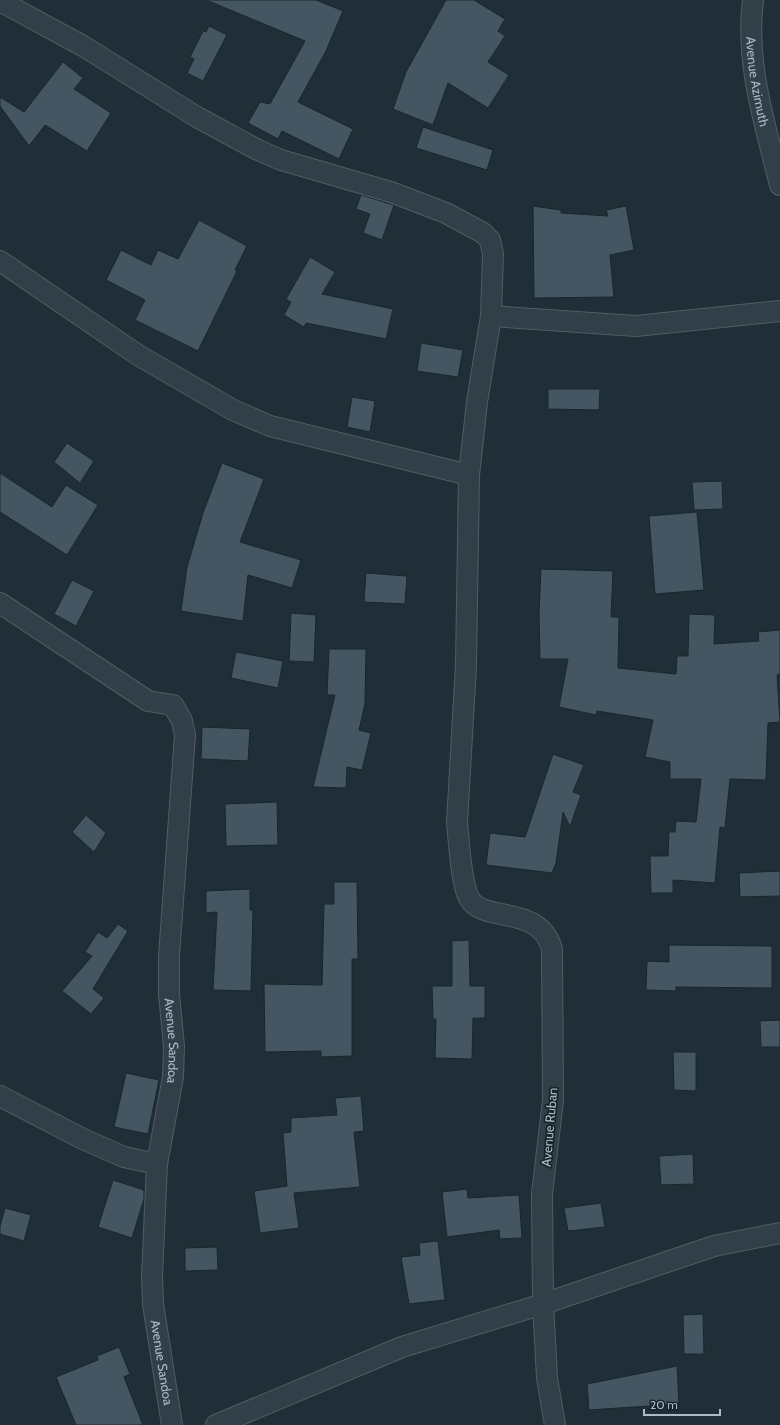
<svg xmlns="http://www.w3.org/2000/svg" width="780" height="1425" viewBox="0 0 780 1425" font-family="Cabin,sans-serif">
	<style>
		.building { fill: #445662; stroke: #1a262e }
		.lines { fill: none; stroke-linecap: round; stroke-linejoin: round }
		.minor-casing { stroke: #505d66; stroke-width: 22 }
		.minor { stroke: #323f48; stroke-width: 20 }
		.labels { text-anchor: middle; stroke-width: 3.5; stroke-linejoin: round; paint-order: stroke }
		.street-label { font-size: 13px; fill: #acbac5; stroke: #18242c }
	</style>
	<rect width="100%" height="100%" fill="#1f2e37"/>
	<!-- building -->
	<g class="building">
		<path d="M 206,0 L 316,0 L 343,11 L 326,51 L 298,102 L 353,129 L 339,159 L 282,131 L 278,139 L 248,123 L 260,102 L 270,104 L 305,41 Z"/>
		<path d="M 446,0 L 474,0 L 505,19 L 498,31 L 505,36 L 488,62 L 509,75 L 488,108 L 448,83 L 433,125 L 393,109 L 406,72 Z"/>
		<path d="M 209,26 L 227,35 L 203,81 L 187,73 L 194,59 L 190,57 L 203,31 L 206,32 Z"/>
		<path d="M 63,62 L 83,78 L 74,89 L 111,113 L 87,151 L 45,125 L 29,146 L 0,106 L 0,97 L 24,112 Z"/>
		<path d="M 423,127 L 493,150 L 487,170 L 416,148 Z"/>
		<path d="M 361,195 L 394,205 L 382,240 L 363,233 L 370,214 L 356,209 Z"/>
		<path d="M 533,206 L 561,210 L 561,213 L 608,216 L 606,210 L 626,206 L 634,250 L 610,255 L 614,297 L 534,298 Z"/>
		<path d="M 199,220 L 247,246 L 235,270 L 237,271 L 198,351 L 135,320 L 145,300 L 106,280 L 121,250 L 151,265 L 158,250 L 178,259 Z"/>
		<path d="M 310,257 L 335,272 L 322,294 L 393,309 L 386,339 L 306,323 L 304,327 L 284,315 L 291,302 L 286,299 Z"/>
		<path d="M 421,343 L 463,350 L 458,377 L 417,371 Z"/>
		<path d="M 548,389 L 600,389 L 599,410 L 548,409 Z"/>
		<path d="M 352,397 L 375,401 L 370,432 L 347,427 Z"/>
		<path d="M 67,443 L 94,461 L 80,483 L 54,462 Z"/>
		<path d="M 222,463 L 264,479 L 240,542 L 301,560 L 292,588 L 248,575 L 243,621 L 181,611 L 187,567 L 203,513 Z"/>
		<path d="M 0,473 L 52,507 L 66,485 L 98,505 L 67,555 L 0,512 Z"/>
		<path d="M 722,481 L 723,509 L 694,510 L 692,482 Z"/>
		<path d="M 697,512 L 704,590 L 655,594 L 649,516 Z"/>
		<path d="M 541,569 L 613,571 L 611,617 L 619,617 L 618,668 L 676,674 L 677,656 L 688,656 L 689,614 L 715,615 L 714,644 L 759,641 L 758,632 L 780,630 L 780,674 L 777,675 L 780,722 L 768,723 L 766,780 L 730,779 L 725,828 L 720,827 L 715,883 L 673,880 L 673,893 L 651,893 L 650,856 L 668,856 L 669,832 L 675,832 L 676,821 L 696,822 L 701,779 L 670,779 L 670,762 L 645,757 L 653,720 L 597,711 L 596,715 L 559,707 L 568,659 L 540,659 L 539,613 Z"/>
		<path d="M 366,573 L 407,576 L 405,604 L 364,602 Z"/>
		<path d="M 72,580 L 94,591 L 76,626 L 54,614 Z"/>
		<path d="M 291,613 L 316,615 L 314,662 L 289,661 Z"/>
		<path d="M 329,649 L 366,649 L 365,704 L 359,730 L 371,733 L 362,770 L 347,767 L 346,788 L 313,787 L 335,695 L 327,695 Z"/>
		<path d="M 236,652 L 283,661 L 278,688 L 231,678 Z"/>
		<path d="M 202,727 L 250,729 L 248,761 L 201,759 Z"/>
		<path d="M 553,754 L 584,765 L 573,792 L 581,795 L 570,827 L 563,812 L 556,863 L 552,873 L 486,865 L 490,833 L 525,837 Z"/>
		<path d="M 277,802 L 278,845 L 226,846 L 225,804 Z"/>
		<path d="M 86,815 L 106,833 L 94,852 L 72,832 Z"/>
		<path d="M 780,871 L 780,896 L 740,897 L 739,873 Z"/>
		<path d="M 334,882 L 357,882 L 358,959 L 352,959 L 352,1056 L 321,1057 L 321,1051 L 265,1052 L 264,984 L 322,985 L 324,904 L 334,904 Z"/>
		<path d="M 250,889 L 250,910 L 253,910 L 251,991 L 213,990 L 217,912 L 206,913 L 206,891 Z"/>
		<path d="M 118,924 L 128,931 L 93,989 L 104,998 L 91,1014 L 62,991 L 92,956 L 85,952 L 98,932 L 107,938 Z"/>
		<path d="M 469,940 L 470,986 L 485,986 L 485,1018 L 473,1018 L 472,1059 L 435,1058 L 436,1019 L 433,1019 L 432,986 L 452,986 L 452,941 Z"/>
		<path d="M 669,945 L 772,946 L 772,988 L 676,987 L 676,991 L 646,990 L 647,961 L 669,962 Z"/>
		<path d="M 780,1020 L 780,1047 L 761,1047 L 760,1021 Z"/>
		<path d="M 673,1052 L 696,1052 L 696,1091 L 674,1090 Z"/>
		<path d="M 126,1073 L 159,1080 L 148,1134 L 114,1127 Z"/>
		<path d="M 361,1096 L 364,1131 L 354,1132 L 360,1187 L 294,1193 L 299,1228 L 260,1233 L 254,1191 L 287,1186 L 283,1133 L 291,1132 L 291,1118 L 337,1115 L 335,1098 Z"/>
		<path d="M 693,1154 L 694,1184 L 661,1185 L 659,1156 Z"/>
		<path d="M 113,1180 L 144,1190 L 144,1199 L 132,1238 L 98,1227 Z"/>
		<path d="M 467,1189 L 468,1198 L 519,1195 L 522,1238 L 500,1239 L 499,1230 L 447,1237 L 442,1192 Z"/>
		<path d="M 601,1203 L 605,1227 L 568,1231 L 564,1208 Z"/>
		<path d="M 5,1208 L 31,1215 L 24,1241 L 0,1234 L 0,1226 Z"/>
		<path d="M 438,1241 L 445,1300 L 409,1304 L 401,1257 L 420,1255 L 419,1243 Z"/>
		<path d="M 217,1247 L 218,1270 L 185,1271 L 185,1248 Z"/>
		<path d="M 703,1314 L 704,1354 L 684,1354 L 683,1315 Z"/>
		<path d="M 119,1347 L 130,1374 L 124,1377 L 143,1425 L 76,1425 L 56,1377 L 98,1360 L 97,1356 Z"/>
		<path d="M 677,1366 L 679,1404 L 589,1410 L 587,1384 Z"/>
	</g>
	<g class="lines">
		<defs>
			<g id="minor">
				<path id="s1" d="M 753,0 C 745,63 765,124 780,185"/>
				<path d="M 0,1 L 83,46 L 197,117 L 258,150 L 281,160 L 391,192 L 446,213 L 483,233 L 490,240 L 493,254 L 491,316 L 477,402 L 469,475 L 466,665 L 457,823 C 459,841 461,883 469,898 C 483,924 539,903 552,949 L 553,1100 L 542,1194 L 543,1304 L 547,1378 L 555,1425"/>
				<path d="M 0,261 L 138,355 L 233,410 L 270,426 L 469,475"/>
				<path d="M 491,316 L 636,326 L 780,311"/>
				<path id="s2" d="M 0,603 L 148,701 L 173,705 L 182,721 L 185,735 L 169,956 L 169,994 L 174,1046 L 173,1077 L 157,1164 L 152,1277 L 153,1304 L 172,1425"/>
				<path d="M 0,1096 L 83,1139 L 124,1157 L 157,1164"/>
				<path d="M 216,1425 L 402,1347 L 543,1304 L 714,1246 L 780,1233"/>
			</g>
		</defs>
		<!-- minor casing -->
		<use href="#minor" class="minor-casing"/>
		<!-- minor -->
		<use href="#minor" class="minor"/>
	</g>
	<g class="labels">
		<!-- street labels -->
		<g class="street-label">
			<text dy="5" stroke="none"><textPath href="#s1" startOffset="82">Avenue Azimuth</textPath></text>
			<text dy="5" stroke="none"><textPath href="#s2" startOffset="542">Avenue Sandoa</textPath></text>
			<text transform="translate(549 1127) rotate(-85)" y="5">Avenue Ruban</text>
			<text dy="5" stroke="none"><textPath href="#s2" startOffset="866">Avenue Sandoa</textPath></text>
		</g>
	</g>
	<!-- scale -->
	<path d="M644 1409v6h76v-6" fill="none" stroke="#acbac5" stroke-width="2"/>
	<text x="650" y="1409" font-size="12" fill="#acbac5" stroke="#18242c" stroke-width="3" paint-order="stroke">20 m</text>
</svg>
